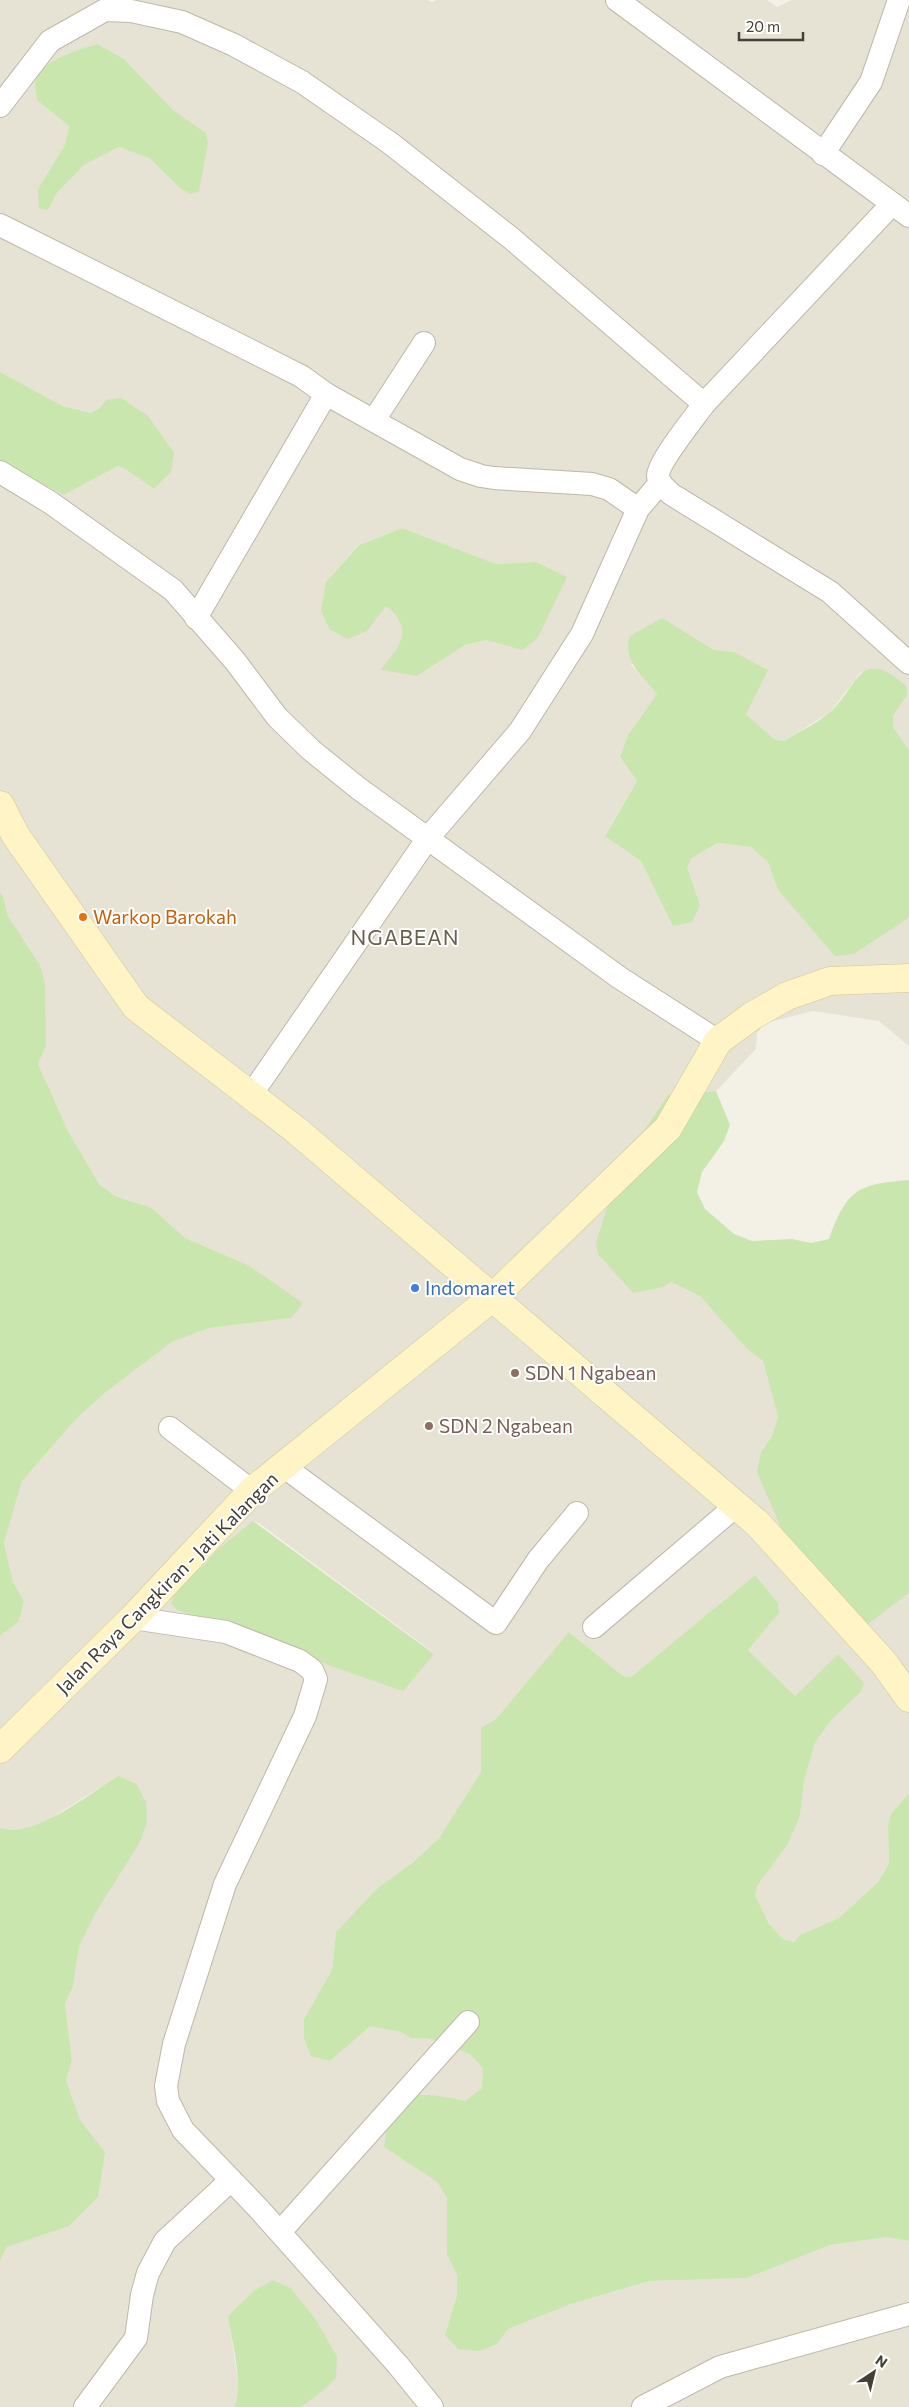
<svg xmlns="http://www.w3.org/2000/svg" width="909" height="2407" viewBox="0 0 909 2407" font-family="Commissioner,sans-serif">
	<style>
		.residential { fill: #e6e2d4; fill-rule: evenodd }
		.green { fill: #c9e6af }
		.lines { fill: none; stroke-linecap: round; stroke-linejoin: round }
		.street-casing { stroke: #beb8a8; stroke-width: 24 }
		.secondary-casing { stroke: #d2c796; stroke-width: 29 }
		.street { stroke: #fff; stroke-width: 22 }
		.secondary { stroke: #fef4c5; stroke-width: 28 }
		.food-dot { fill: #e8710a; stroke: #fff; stroke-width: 2 }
		.shop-dot { fill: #3f7fe0; stroke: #fff; stroke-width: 2 }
		.education-dot { fill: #8d6e63; stroke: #fff; stroke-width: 2 }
		.labels { text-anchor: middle; stroke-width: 4; stroke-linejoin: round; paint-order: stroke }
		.food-label { font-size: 19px; fill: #c56008; stroke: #fff; text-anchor: start }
		.shop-label { font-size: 19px; fill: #366cbe; stroke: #fff; text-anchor: start }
		.education-label { font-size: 19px; fill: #785e54; stroke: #fff; text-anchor: start }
		.street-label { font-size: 19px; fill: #454035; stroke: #fff }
		.quarter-label { font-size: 21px; letter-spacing: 1px; fill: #685f4d; stroke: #fff }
	</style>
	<rect width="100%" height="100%" fill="#f3f0e6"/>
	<!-- residential -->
	<path class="residential" d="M 0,0 L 427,0 L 432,2 L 437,0 L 767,0 L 777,7 L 792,0 L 909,0 L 909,750 L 893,727 L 893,716 L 907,695 L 861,672 L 830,712 L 784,741 L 774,739 L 746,714 L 734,652 L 714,650 L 661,618 L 631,665 L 657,694 L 628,735 L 620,757 L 637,781 L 605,835 L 641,861 L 674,926 L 700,905 L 687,867 L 692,858 L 719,843 L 751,847 L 768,862 L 778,890 L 854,954 L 909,918 L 909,1046 L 879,1021 L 813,1011 L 765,1023 L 757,1033 L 756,1049 L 716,1091 L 669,1094 L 663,1287 L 671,1281 L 700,1296 L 747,1349 L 763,1361 L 778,1417 L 772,1436 L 761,1452 L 867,1625 L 909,1593 L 909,1793 L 891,1814 L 888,1824 L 889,1864 L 878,1882 L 839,1918 L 800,1935 L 794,1942 L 783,1939 L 769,1924 L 755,1895 L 757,1886 L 788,1844 L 800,1816 L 804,1781 L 815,1743 L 832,1719 L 860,1693 L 838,1654 L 795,1696 L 748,1650 L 779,1613 L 755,1575 L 631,1677 L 623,1676 L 569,1632 L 497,1718 L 481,1728 L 481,1772 L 439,1838 L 336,1932 L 332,1970 L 304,2019 L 304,2038 L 330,2061 L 369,2025 L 401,2032 L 411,2038 L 431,2039 L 470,2054 L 483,2069 L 482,2088 L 465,2101 L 423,2094 L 384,2147 L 437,2182 L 447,2198 L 447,2255 L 457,2275 L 457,2295 L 445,2335 L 497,2344 L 508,2329 L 571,2304 L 651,2281 L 747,2278 L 830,2245 L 887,2237 L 909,2241 L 909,2407 L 301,2407 L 323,2391 L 337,2356 L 316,2321 L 291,2288 L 273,2280 L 228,2316 L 238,2382 L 238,2401 L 234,2407 L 0,2407 L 0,2261 L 7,2247 L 69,2226 L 105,2152 L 80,2120 L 66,2080 L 72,2061 L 65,2004 L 73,1986 L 79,1947 L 96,1912 L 118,1776 L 48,1820 L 27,1828 L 7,1830 L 0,1828 L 0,1636 L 19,1621 L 24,1601 L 13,1582 L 4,1543 L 22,1481 L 77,1418 L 106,1392 L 172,1342 L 209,1328 L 290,1318 L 248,1265 L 185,1238 L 152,1208 L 115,1196 L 99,1184 L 68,1131 L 38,1064 L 46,1046 L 40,965 L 8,916 L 3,896 L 0,892 L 0,460 L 21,473 L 64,495 L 118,466 L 127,469 L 154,489 L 100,408 L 92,413 L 63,406 L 0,372 ZM 124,59 L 173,110 L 206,133 L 191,194 L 182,190 L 149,158 L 119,147 L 84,165 L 57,193 L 48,210 L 38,189 L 65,145 L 69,126 L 37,100 ZM 402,528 L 496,564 L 536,562 L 524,649 L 486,640 L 465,645 L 417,676 L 403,638 L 403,628 L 393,611 L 326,582 L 358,545 ZM 253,1521 L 259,1523 L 434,1653 L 202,1567 L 217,1550 Z"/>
	<!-- green -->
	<g class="green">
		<path d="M 97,44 L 124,59 L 173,110 L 206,133 L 208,143 L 199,191 L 191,194 L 182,190 L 149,158 L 119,147 L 84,165 L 57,193 L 48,210 L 39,208 L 38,189 L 65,145 L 69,126 L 37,100 C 37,94 34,86 36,80 C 41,60 79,50 97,44 Z"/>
		<path d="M 0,372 L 63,406 L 91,413 L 100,408 L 106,400 L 121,398 L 148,416 L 174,453 L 171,472 L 154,489 L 127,470 L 118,466 L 64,495 L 21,473 L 0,460 Z"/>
		<path d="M 402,528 L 496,564 L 536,562 L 567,577 L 538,637 L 523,650 L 486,640 L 465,645 L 417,676 L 381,670 C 391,655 410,639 399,621 C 395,614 393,610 385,607 L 367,631 L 348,639 L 330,630 L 321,611 L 326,582 L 359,545 Z"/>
		<path d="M 662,618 L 714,650 L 734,652 L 768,670 L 746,714 L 774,739 L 784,741 C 798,732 817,724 830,712 C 858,688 859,644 906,686 L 907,695 L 893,716 L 893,727 L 909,750 L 909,918 L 854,954 L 835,956 L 778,890 L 768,862 L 751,847 L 718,843 L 692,858 L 687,867 L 700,905 L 692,922 L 673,926 L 641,861 L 605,836 L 637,781 L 620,757 L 628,735 L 657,694 C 642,676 622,661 630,636 Z"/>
		<path d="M 0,892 L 3,896 L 8,916 L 40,965 L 45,984 L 46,1046 L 38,1064 L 68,1131 L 99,1184 L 115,1196 L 152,1208 L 185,1238 L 248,1265 L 303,1303 L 291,1318 L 209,1328 L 172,1342 L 106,1392 L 77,1418 L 22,1481 L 4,1543 L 13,1582 L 24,1601 L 19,1621 L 0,1636 Z"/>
		<path d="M 716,1091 L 730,1125 L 724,1141 L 702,1172 L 697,1192 L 705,1209 L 734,1234 L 752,1241 L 792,1239 L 811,1243 L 829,1239 C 847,1190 857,1184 909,1180 L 909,1593 L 867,1625 L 789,1546 L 757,1472 L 761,1452 L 772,1436 L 778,1417 L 763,1361 L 747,1349 L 700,1296 L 671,1282 L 663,1287 L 633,1293 L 598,1254 L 596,1243 L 620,1166 L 669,1094 Z"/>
		<path d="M 253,1521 L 434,1654 L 403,1691 L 328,1665 L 305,1653 L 177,1610 L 171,1603 L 180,1585 L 202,1567 L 217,1550 Z"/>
		<path d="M 755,1575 L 778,1603 L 779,1613 L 748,1650 L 795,1696 L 838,1654 L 864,1683 L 860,1693 L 832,1719 L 815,1743 L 804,1781 L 800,1816 L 788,1844 L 757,1886 L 755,1895 L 769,1924 L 783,1939 L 794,1942 L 800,1935 L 839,1918 L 878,1882 L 889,1864 L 888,1824 L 891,1814 L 909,1793 L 909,2241 L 887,2237 L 830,2245 L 747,2278 L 650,2281 L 571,2304 L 508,2329 L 497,2344 L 479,2351 L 458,2349 L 445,2335 L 457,2295 L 457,2275 L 447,2255 L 447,2198 L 437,2182 L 384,2147 C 386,2137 386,2118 392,2109 C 409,2086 442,2097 465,2101 L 482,2088 L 483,2069 L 470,2054 L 431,2039 L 411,2038 L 401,2032 L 370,2026 L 330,2061 L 311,2056 L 304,2038 L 304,2019 L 332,1970 L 336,1932 L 378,1888 L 411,1864 L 439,1838 L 481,1772 L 481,1728 L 497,1718 L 569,1632 L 623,1676 L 631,1677 Z"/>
		<path d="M 118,1776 L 136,1784 L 146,1802 L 147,1823 L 140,1842 L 96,1912 L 79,1947 L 73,1986 L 65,2004 L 72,2061 L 66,2080 L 80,2120 L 105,2152 L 98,2197 L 69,2226 L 7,2247 L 0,2261 L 0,1828 C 34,1839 89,1794 118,1776 Z"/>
		<path d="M 273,2280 L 291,2288 L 316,2320 L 337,2356 L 336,2378 L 323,2391 L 301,2407 L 234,2407 C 245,2389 231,2338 228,2316 L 255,2290 Z"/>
	</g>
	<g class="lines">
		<defs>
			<g id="street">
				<path d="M 617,0 L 909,216"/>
				<path d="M 0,106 L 50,41 L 105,10 L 131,11 L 182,22 L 234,45 L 302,82 L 390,143 L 511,238 L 704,404 C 695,417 658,462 658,476 C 659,484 666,489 671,494 L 830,592 L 909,663"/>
				<path d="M 823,154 L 871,82 L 899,0"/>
				<path d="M 0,225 L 301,376 L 326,394 L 460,469 L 481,476 L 494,478 L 592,484 L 609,489 L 638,509"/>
				<path d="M 704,404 L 892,204"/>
				<path d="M 374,420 L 424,343"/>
				<path d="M 0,472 L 51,503 L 173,590 L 235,661 L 277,717 L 311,750 L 358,788 L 620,978 L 718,1041"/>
				<path d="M 196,618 L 326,394"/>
				<path d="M 251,1095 L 428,838 L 520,731 L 582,634 L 638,509 L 660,483"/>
				<path d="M 170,1428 L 252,1491"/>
				<path d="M 283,1466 L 496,1623 L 538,1560 L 577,1513"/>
				<path d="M 133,1618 L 226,1632 L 300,1661 L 312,1670 L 316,1679 L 305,1716 L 225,1884 L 174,2044 L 166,2086 L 168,2101 L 183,2130 L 258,2208 L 398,2365 L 432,2407"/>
				<path d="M 594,1627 L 737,1505"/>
				<path d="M 280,2232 L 468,2022"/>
				<path d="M 85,2407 L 136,2338 L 142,2295 L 148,2273 L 165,2241 L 231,2180"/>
				<path d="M 643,2407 L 720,2367 L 909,2314"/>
			</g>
			<g id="secondary">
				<path d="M 0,805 L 16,836 L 136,1007 L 296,1130 L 758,1524 L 884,1663 L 909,1698"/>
				<path d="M 0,1749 L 133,1618 L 252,1491 L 493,1297 L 668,1128 L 718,1041 L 752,1016 L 787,996 L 830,981 L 909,978"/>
			</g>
		</defs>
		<!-- street casing -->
		<use href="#street" class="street-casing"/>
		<!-- secondary casing -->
		<use href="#secondary" class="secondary-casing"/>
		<!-- street -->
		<use href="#street" class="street"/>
		<!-- secondary -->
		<use href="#secondary" class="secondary"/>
	</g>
	<!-- markers -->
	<circle class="food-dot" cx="83" cy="917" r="5"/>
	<circle class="shop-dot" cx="415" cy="1288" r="5"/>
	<g class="education-dot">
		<circle cx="515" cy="1373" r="5"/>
		<circle cx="429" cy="1426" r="5"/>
	</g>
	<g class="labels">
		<!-- food labels -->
		<g class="food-label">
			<text x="93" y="924">Warkop Barokah</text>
		</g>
		<!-- shop labels -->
		<g class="shop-label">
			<text x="425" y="1295">Indomaret</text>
		</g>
		<!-- education labels -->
		<g class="education-label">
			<text x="525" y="1380">SDN 1 Ngabean</text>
			<text x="439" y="1433">SDN 2 Ngabean</text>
		</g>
		<!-- street labels -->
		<g class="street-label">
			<text transform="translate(167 1583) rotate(-45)" y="7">Jalan Raya Cangkiran - Jati Kalangan</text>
		</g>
		<!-- quarter labels -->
		<g class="quarter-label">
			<text x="405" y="945">NGABEAN</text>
		</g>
	</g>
	<!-- north arrow -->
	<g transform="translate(874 2372) rotate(35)" stroke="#ffffff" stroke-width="4" paint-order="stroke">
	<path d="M0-4L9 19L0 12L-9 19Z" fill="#454035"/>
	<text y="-8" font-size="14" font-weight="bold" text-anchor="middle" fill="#454035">N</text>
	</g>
	<!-- scale -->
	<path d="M739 32v8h64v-8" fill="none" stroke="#454035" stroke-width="2.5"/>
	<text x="746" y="32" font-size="15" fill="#454035" stroke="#ffffff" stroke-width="4" paint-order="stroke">20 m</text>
</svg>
